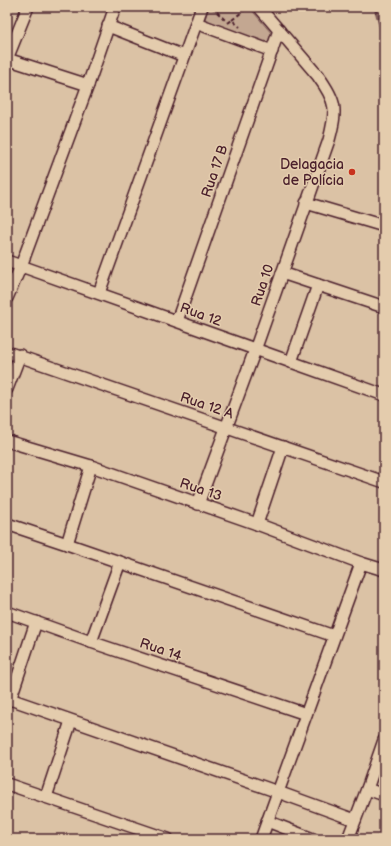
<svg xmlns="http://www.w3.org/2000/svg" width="391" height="846" viewBox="0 0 391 846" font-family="'Balsamiq Sans',sans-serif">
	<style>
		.green { fill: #c3a791; stroke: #86635e }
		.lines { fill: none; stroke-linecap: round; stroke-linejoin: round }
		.stream { stroke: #7e5a57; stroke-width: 3 }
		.street-casing { stroke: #4a1f2b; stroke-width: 14 }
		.path { stroke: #4a1f2b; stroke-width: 2; stroke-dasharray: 4 3; stroke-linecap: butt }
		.street { stroke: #e4ccad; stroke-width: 11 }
		.poi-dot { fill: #c8321e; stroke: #e4ccad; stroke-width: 1.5 }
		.labels { text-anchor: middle; stroke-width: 3; stroke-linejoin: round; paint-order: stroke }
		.poi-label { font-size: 14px; fill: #4a1f2b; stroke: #e4ccad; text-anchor: end }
		.street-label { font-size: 14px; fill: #4a1f2b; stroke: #e4ccad }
	</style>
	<rect width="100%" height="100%" fill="#dbc2a5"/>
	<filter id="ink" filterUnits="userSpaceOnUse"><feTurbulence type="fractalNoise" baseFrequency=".025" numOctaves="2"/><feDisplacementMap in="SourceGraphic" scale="8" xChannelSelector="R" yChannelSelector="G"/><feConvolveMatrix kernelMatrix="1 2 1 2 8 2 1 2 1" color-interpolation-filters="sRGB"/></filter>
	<g filter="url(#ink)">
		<!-- green -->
		<path class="green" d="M 209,7 L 249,7 L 272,34 L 268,44 L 204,22 Z"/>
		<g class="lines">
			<!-- stream -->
			<path class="stream" d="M 375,7 L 384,40"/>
			<defs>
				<g id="street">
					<path d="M 196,23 L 272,51"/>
					<path d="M 108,26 L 184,56"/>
					<path d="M 7,59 L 88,85"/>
					<path d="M 7,59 L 28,7"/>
					<path d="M 306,203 L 384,226"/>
					<path d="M 7,261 L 384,395"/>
					<path d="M 282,273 L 384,307"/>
					<path d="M 99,293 L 202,7"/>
					<path d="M 7,298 L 21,266 L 88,85 L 115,7"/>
					<path d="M 177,321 L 279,30"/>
					<path d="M 7,352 L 384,482"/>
					<path d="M 291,362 L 318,285"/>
					<path d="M 7,389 L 20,355"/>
					<path d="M 7,441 L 91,466 L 257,524 L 361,563 L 384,570"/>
					<path d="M 198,504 L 255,350 L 329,140 C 337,109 337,102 318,76 L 259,7"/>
					<path d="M 7,524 L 67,544 L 334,636"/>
					<path d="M 257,524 L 283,447"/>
					<path d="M 67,544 L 91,466"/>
					<path d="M 7,612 L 91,642 L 306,714"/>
					<path d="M 91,642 L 120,562"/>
					<path d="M 7,698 L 278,792 L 355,820"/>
					<path d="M 10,700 L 36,622"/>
					<path d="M 7,784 L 168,839"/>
					<path d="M 367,789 L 384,795"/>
					<path d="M 46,797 L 71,721"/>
					<path d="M 267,821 L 313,839"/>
					<path d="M 261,839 L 361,563"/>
					<path d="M 348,839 L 367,789 L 384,740"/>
				</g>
			</defs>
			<!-- street casing -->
			<use href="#street" class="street-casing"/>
			<!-- path -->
			<g class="path">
				<path d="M 212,7 L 227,22"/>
				<path d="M 232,20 L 247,8"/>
				<path d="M 228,23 L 232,20 L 240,27"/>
			</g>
			<!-- street -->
			<use href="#street" class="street"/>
		</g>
	</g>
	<!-- markers -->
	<circle class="poi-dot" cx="352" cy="172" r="4"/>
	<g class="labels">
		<!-- poi labels -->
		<g class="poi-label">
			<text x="344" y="169">Delagacia<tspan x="344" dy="16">de Polícia</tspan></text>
		</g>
		<!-- street labels -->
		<g class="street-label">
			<text transform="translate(214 171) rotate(-71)" y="5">Rua 17 B</text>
			<text transform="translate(262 285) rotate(-71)" y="5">Rua 10</text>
			<text transform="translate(201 314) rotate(20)" y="5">Rua 12</text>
			<text transform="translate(207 405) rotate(19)" y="5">Rua 12 A</text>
			<text transform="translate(201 489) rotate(19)" y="5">Rua 13</text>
			<text transform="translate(161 649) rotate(19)" y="5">Rua 14</text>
		</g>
	</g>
	<!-- margin -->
	<rect width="391" height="846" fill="none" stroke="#e4ccad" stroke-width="24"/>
	<rect x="12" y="12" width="367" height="822" fill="none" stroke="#4a1f2b" stroke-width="1.5" filter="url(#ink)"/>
</svg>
